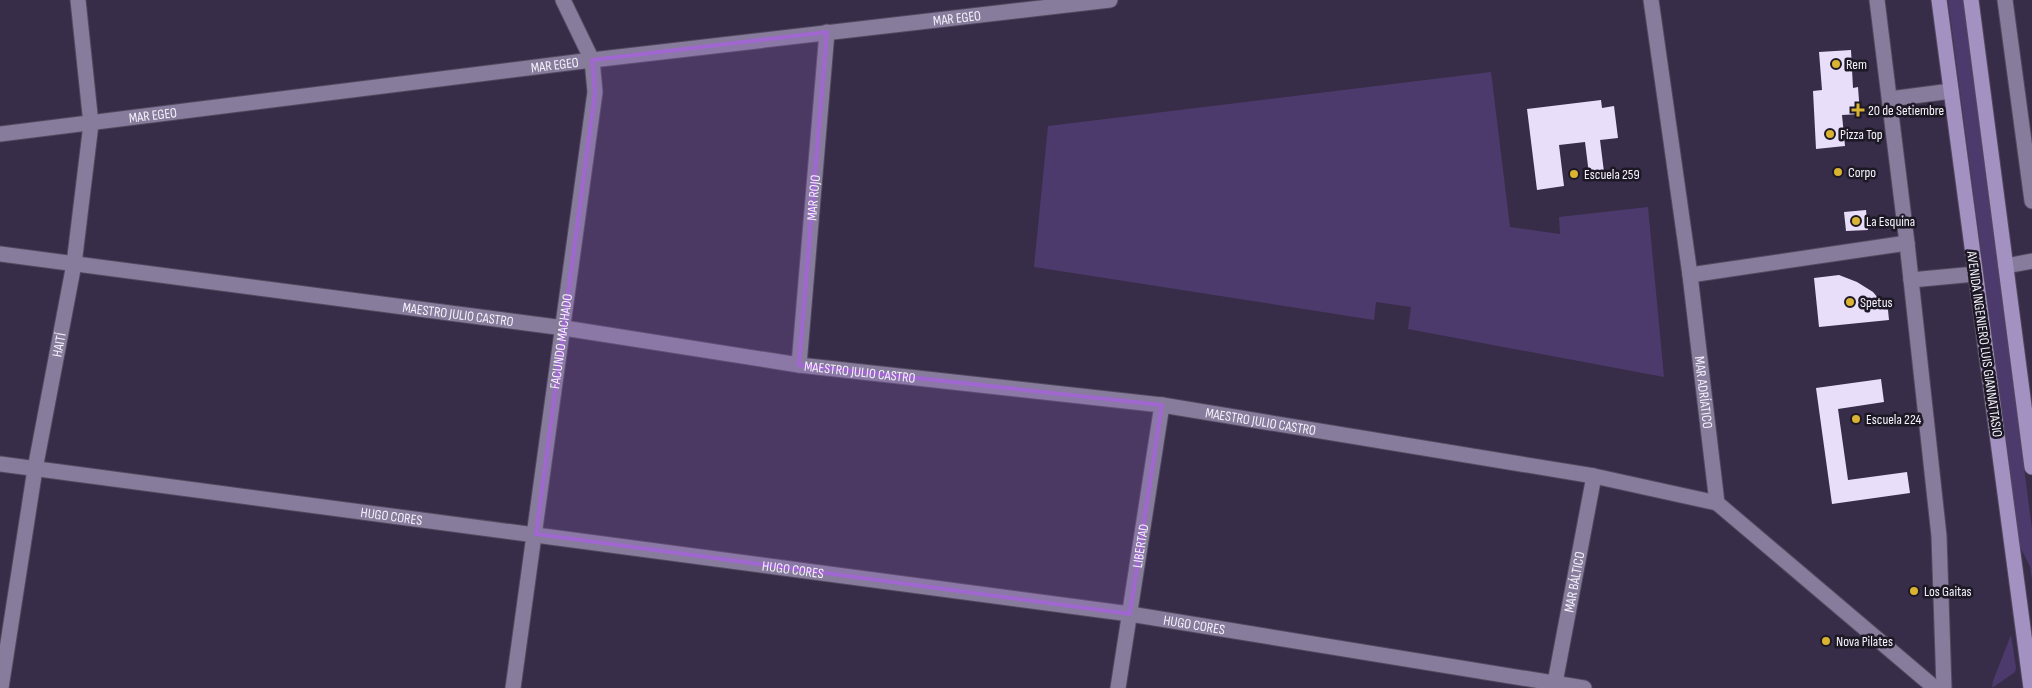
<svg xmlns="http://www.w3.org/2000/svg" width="2032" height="688" viewBox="0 0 2032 688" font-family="'Sofia Sans Condensed',sans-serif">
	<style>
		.green { fill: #4d3a6c }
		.building { fill: #e8defa }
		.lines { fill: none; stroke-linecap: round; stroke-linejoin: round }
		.street-casing { stroke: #52495f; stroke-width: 17 }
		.primary-casing { stroke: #52495f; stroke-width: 17 }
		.street { stroke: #877c9b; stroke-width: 15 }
		.primary { stroke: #a391c2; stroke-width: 15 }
		.marked { fill: #a067d1; fill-opacity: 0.2; stroke: #a067d1; stroke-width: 4; stroke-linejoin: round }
		.poi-dot { fill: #dab333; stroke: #1c1824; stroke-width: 2 }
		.labels { text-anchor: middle; stroke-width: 5; stroke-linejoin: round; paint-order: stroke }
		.street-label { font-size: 14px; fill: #f5f2fc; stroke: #1c1824 }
		.poi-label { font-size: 14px; fill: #f5f2fc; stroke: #1c1824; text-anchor: start }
	</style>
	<rect width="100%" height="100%" fill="#372d48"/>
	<!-- green -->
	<g class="green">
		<path d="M 1948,0 L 1963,0 L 2032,529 L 2032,580 L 2030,566 L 2020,547 Z"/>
		<path d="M 1491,72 L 1510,227 L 1560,234 L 1559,217 L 1648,207 L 1664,377 L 1408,329 L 1411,307 L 1376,302 L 1374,320 L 1034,267 L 1048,126 Z"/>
		<path d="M 2011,635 L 2016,668 L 2015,672 L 1992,688 L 1993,681 Z"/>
	</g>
	<!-- building -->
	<g class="building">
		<path d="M 1851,50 L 1853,88 L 1858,87 L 1860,114 L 1842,115 L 1845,146 L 1816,149 L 1813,91 L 1822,90 L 1819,52 Z"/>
		<path d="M 1601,100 L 1602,108 L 1614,106 L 1618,138 L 1600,140 L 1604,172 L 1589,174 L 1585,142 L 1559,145 L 1564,186 L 1537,190 L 1527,109 Z"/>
		<path d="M 1866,210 L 1868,230 L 1846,231 L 1844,212 Z"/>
		<path d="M 1839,275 L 1857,282 L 1873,292 L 1888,310 L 1889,320 L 1819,327 L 1814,278 Z"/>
		<path d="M 1881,379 L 1884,402 L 1838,409 L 1848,480 L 1907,472 L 1910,493 L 1832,504 L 1816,388 Z"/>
	</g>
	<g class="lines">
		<defs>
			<g id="street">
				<path id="s1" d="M 1651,0 L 1690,275 L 1717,503 L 1935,688"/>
				<path d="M 1877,0 L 1907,243 L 1939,536 L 1944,688"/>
				<path d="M 2005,0 L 2032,201"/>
				<path d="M 1890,99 L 1951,91"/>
				<path id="s2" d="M 0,134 L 592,60 L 1110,0"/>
				<path id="s3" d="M 0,254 L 564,328 L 799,365 L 1162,405 L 1594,476 L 1717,503"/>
				<path d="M 2006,266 L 2032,261"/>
				<path d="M 1690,275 L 1907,243"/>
				<path d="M 1911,280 L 1975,274"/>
				<path id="s4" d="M 799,365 L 827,32"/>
				<path id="s5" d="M 0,464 L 1130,614 L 1584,688"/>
				<path id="s6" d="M 1,688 L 35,469 L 74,264 L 91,124 L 78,0"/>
				<path id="s7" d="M 513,688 L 595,92 L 592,60 L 563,0"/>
				<path id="s8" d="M 1118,688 L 1162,405"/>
				<path id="s9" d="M 1554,688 L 1594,476"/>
			</g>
			<g id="primary">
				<path d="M 1939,0 L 2031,688"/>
				<path d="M 1971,0 L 2032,467"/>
			</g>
		</defs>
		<!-- street casing -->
		<use href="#street" class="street-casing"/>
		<!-- primary casing -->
		<use href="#primary" class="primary-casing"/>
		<!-- street -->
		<use href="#street" class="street"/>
		<!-- primary -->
		<use href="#primary" class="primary"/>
	</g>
	<!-- marked area -->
	<path class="marked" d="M 827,32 L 799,365 L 1162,405 L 1130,614 L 536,534 L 595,92 L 592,60 Z"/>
	<!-- markers -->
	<g class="poi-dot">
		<circle cx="1836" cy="64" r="5"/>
		<path d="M1855.5 102.5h5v5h5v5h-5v5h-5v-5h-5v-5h5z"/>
		<circle cx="1830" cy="134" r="5"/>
		<circle cx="1838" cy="172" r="5"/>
		<circle cx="1574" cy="174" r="5"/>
		<circle cx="1856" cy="221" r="5"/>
		<circle cx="1850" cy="302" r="5"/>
		<circle cx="1856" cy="419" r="5"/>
		<circle cx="1914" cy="591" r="5"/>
		<circle cx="1826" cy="641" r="5"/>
	</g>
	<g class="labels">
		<!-- street labels -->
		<g class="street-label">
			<text dy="5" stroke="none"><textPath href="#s2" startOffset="964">MAR EGEO</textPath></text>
			<text dy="5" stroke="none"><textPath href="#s2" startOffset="559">MAR EGEO</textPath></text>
			<text dy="5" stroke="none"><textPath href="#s2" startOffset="154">MAR EGEO</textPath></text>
			<text dy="5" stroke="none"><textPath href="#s4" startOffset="168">MAR ROJO</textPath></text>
			<text dy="5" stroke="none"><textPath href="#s3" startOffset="462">MAESTRO JULIO CASTRO</textPath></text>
			<text dy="5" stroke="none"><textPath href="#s7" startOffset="350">FACUNDO MACHADO</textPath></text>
			<text transform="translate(1985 344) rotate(82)" y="5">AVENIDA INGENIERO LUIS GIANNATTASIO</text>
			<text dy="5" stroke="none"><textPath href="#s6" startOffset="348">HAITÍ</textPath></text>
			<text dy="5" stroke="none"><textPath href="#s3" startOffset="868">MAESTRO JULIO CASTRO</textPath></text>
			<text dy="5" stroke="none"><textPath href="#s1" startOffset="396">MAR ADRÍATICO</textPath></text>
			<text dy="5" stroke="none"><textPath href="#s3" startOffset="1272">MAESTRO JULIO CASTRO</textPath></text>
			<text dy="5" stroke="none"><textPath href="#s5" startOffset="395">HUGO CORES</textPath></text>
			<text dy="5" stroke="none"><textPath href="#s8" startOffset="144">LIBERTAD</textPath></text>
			<text dy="5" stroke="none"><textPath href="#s5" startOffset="800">HUGO CORES</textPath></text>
			<text dy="5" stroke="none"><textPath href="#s9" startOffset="108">MAR BÁLTICO</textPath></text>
			<text dy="5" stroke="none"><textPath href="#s5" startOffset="1205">HUGO CORES</textPath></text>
		</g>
		<!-- poi labels -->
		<g class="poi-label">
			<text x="1846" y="69">Rem</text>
			<text x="1868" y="115">20 de Setiembre</text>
			<text x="1840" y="139">Pizza Top</text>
			<text x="1848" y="177">Corpo</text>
			<text x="1584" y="179">Escuela 259</text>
			<text x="1866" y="226">La Esquina</text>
			<text x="1860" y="307">Spetus</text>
			<text x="1866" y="424">Escuela 224</text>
			<text x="1924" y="596">Los Gaitas</text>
			<text x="1836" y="646">Nova Pilates</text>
		</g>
	</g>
</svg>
